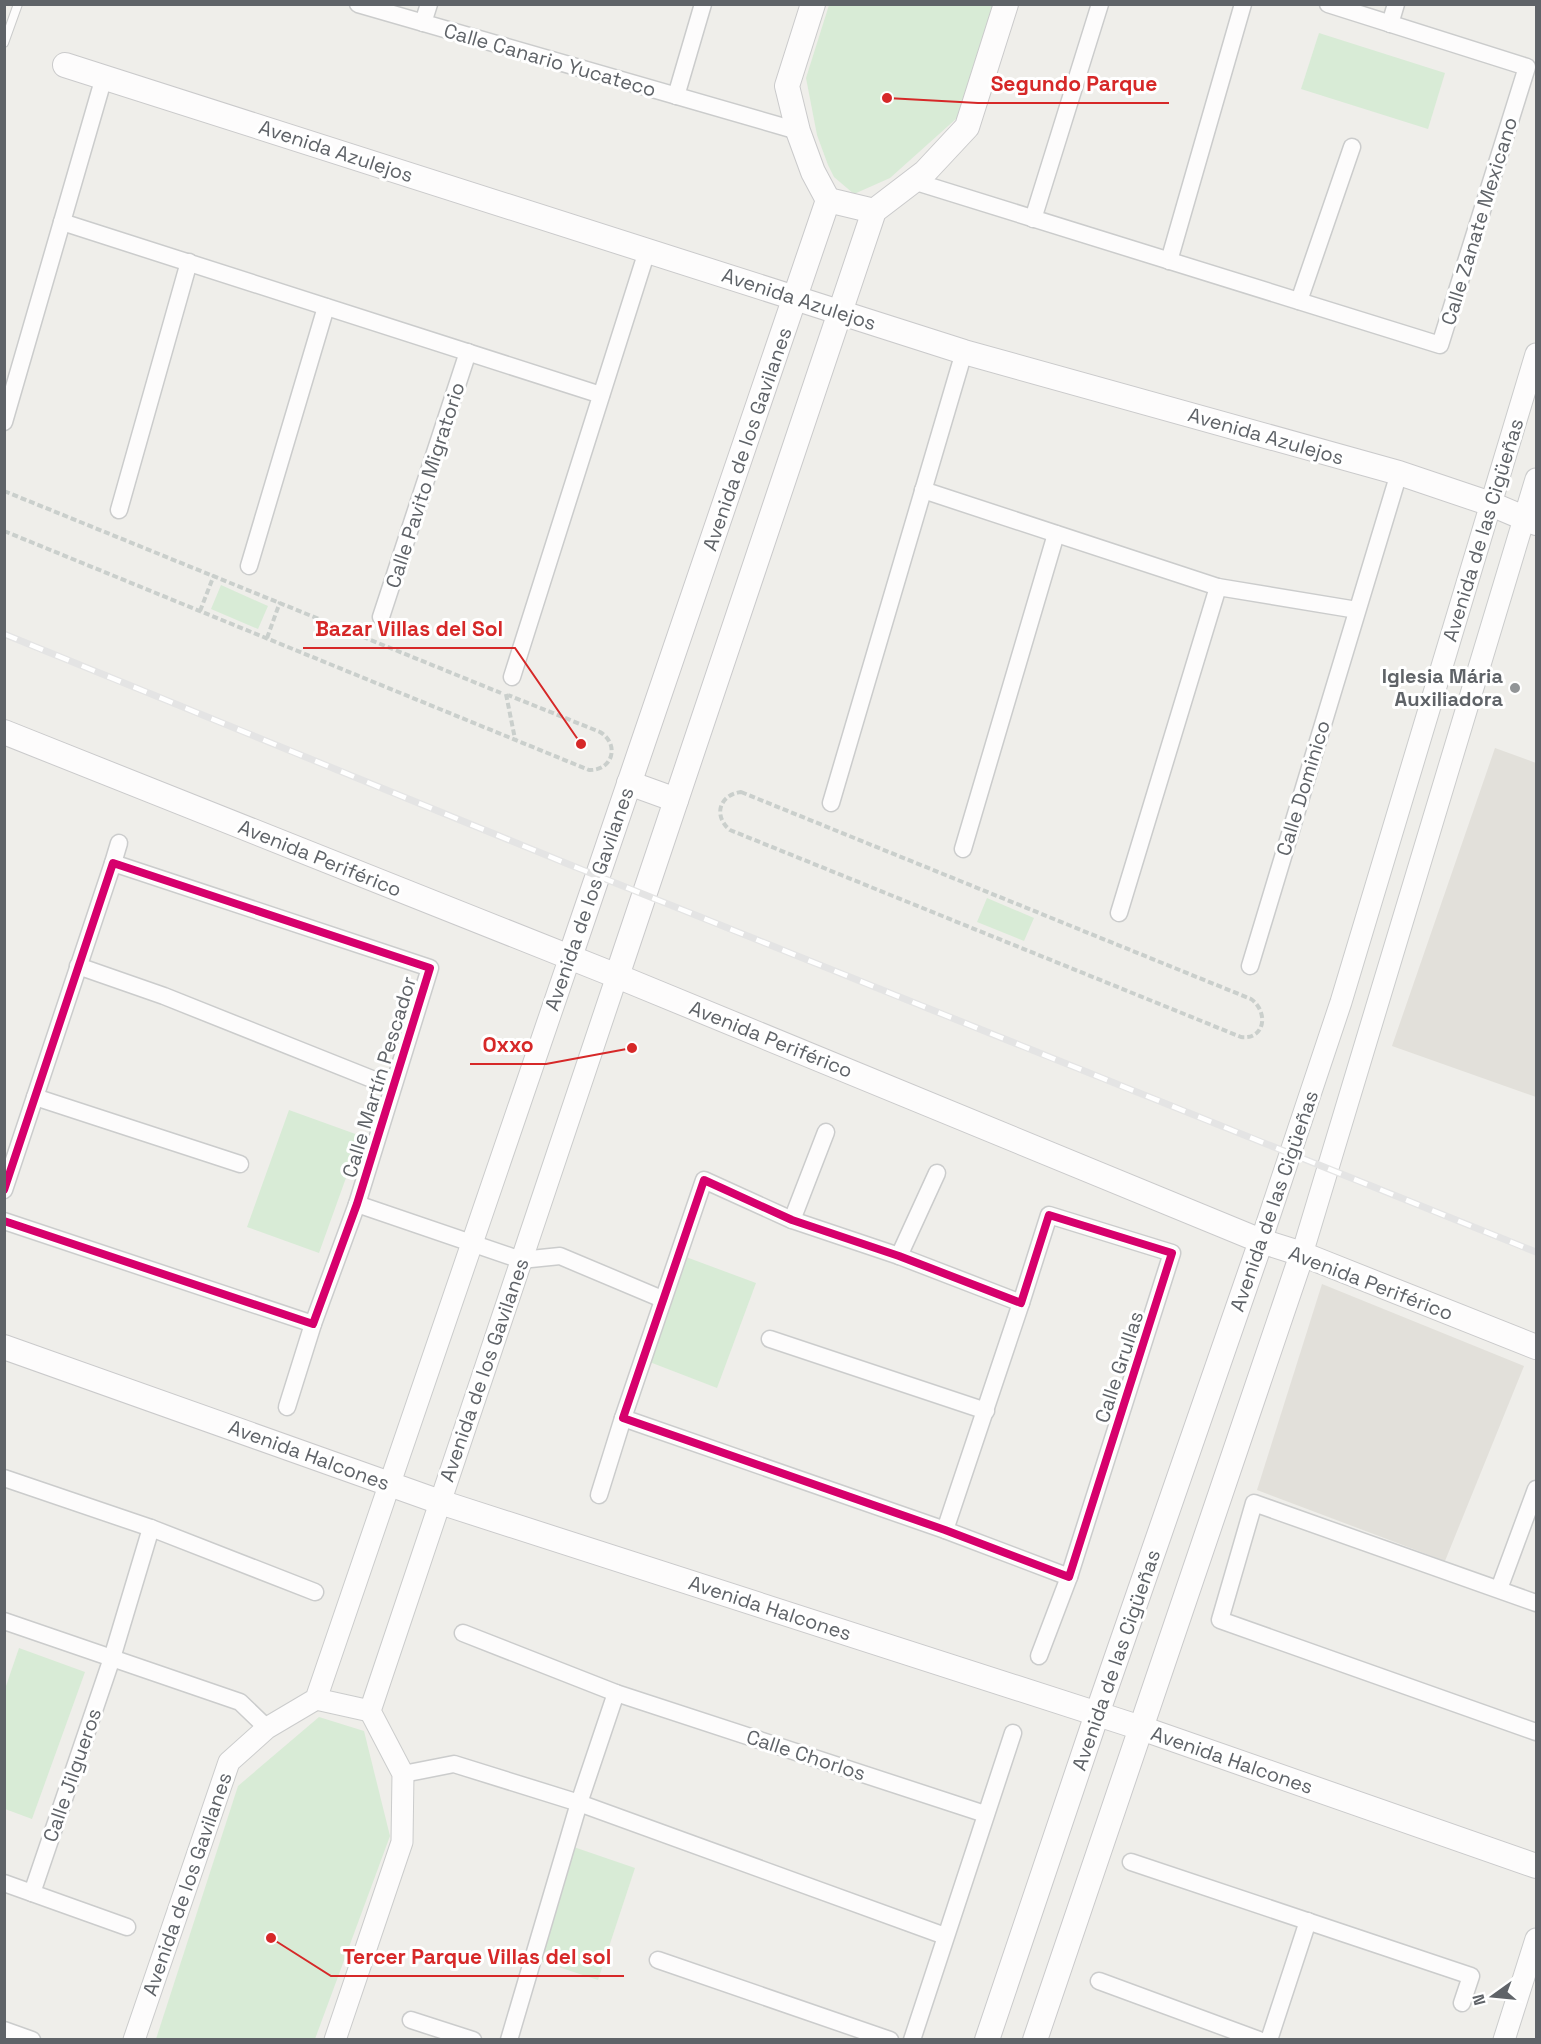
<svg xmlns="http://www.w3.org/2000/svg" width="1541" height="2044" viewBox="0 0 1541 2044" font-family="'Space Grotesk',sans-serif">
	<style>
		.education { fill: #e2e0da }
		.green { fill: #d8ebd6 }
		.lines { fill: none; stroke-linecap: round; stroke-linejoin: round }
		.service-casing { stroke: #cbcccc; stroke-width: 10 }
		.minor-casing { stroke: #cbcccc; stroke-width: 19 }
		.tertiary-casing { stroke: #cbcccc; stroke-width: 23 }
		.secondary-casing { stroke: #cacacb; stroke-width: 26 }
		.path { stroke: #cacfcc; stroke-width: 4; stroke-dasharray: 6 3; stroke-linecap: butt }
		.service { stroke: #fdfcfc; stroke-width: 8 }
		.minor { stroke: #fdfcfc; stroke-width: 16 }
		.tertiary { stroke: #fdfcfc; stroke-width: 21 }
		.secondary { stroke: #fdfcfc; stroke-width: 24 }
		.rail-casing { stroke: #e4e4e4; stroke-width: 7 }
		.rail { stroke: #fff; stroke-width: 4.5; stroke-dasharray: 14; stroke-linecap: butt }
		.cycleway-casing { stroke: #fff; stroke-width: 11 }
		.cycleway { stroke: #d6006c; stroke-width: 8 }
		.poi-dot { fill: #919496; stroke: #fff; stroke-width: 2 }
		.labels { text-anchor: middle; stroke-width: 6; stroke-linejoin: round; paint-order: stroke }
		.street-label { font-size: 20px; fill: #5f6368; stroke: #fff }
		.poi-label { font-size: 20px; font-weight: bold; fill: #5f6368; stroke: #fff; text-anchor: end }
		.leader { fill: none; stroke: #d62828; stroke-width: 2 }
		.callout-dot { fill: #d62828; stroke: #fff; stroke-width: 2 }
		.callout-label { font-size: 21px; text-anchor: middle; font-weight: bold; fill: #d62828; stroke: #fff; stroke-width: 6; stroke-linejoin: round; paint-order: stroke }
	</style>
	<rect width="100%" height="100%" fill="#efeeea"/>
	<!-- education -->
	<g class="education">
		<path d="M 1495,748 L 1536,763 L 1536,1097 L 1392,1046 Z"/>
		<path d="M 1322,1284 L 1524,1366 L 1445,1561 L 1257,1490 Z"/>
	</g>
	<!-- green -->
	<g class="green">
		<path d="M 829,5 L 993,5 L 957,118 L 890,178 L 854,194 L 834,177 L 828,165 L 817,135 L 806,78 Z"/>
		<path d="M 1319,33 L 1445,73 L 1428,129 L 1301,89 Z"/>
		<path d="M 221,585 L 268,606 L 258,629 L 211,609 Z"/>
		<path d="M 987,898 L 1034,918 L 1024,941 L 977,922 Z"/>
		<path d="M 289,1110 L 361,1136 L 319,1253 L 247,1227 Z"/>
		<path d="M 686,1257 L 756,1283 L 717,1388 L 647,1361 Z"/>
		<path d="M 19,1648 L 85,1672 L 32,1819 L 5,1809 L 5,1689 Z"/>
		<path d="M 319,1717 L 364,1731 L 390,1836 L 315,2039 L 156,2039 L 238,1786 Z"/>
		<path d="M 565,1844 L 635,1868 L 598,1980 L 528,1957 Z"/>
	</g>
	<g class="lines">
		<defs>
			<path id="service" d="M 4,43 L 18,4"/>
			<g id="minor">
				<path d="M 358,4 L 798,131"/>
				<path d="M 423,23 L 429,4"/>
				<path d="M 1390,24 L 1396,4"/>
				<path d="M 676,96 L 703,4"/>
				<path d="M 913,181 L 1440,345 L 1527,67 L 1328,4"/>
				<path d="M 1033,219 L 1100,4"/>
				<path d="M 62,222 L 601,395"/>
				<path d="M 1169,261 L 1243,4"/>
				<path d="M 1299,301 L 1352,147"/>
				<path d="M 4,422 L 104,77"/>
				<path d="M 923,490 L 1218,587 L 1357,610"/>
				<path d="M 119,510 L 189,262"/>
				<path d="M 249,566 L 326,307"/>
				<path d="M 381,617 L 468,352"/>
				<path d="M 512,677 L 647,251"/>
				<path d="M 831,803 L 964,352"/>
				<path d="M 963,849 L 1056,534"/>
				<path d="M 113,863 L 119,843"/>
				<path d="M 1119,913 L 1218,587"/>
				<path d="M 78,966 L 164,996 L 392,1087"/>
				<path d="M 1250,966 L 1399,473"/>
				<path d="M 35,1097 L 240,1164"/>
				<path d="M 704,1180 L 792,1220 L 899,1256 L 1021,1303 L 1049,1215 L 1172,1253 L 1069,1577 L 945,1530 L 623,1418 Z"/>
				<path d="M 4,1190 L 113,863 L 430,968 L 357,1204 L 313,1324 L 4,1221"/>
				<path d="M 357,1204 L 521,1260 L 560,1256 L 662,1299"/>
				<path d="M 792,1220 L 826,1132"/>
				<path d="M 899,1256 L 937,1173"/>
				<path d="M 770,1339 L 986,1411"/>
				<path d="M 287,1407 L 313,1324"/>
				<path d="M 4,1478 L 151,1528 L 315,1592"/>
				<path d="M 599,1495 L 623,1418"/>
				<path d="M 945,1530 L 1021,1303"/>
				<path d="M 1499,1589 L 1536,1489"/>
				<path d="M 1536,1603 L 1254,1503 L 1220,1620 L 1536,1732"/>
				<path d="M 4,1621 L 240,1702 L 267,1728"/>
				<path d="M 463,1633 L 616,1693 L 985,1814"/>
				<path d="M 1039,1656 L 1069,1577"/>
				<path d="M 403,1774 L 454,1764 L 579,1803 L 945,1936"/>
				<path d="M 1131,1862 L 1471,1976 L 1462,2003"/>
				<path d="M 4,1883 L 127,1927"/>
				<path d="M 32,1893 L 112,1658 L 151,1528"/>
				<path d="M 658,1960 L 890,2040"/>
				<path d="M 1099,1981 L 1259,2040"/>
				<path d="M 411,2020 L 473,2040"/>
				<path d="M 4,2030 L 32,2040"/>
				<path d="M 509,2040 L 579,1803 L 616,1693"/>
				<path d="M 912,2040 L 1013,1733"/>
				<path d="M 1269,2040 L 1308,1921"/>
			</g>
			<g id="tertiary">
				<path d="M 1261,1241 L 1341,1002 L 1536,354"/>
				<path d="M 1302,1254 L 1536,479"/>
				<path d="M 316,1699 L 370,1711"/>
				<path d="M 134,2040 L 229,1762 L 267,1728 L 316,1699 L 570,957"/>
				<path d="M 335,2040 L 402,1842 L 403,1774 L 370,1711 L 617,976"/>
				<path d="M 1504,2040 L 1536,1939"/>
			</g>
			<g id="secondary">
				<path d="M 65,65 L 964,352 L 1399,473 L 1491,504 L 1536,523"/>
				<path d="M 828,200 L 874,211"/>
				<path d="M 4,732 L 617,976 L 1261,1241 L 1302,1254 L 1536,1347"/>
				<path d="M 629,783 L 676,800"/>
				<path d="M 570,957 L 828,200 L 813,172 L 798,131 L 787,86 L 813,4"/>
				<path d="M 617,976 L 874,211 L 925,172 L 967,127 L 1006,4"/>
				<path d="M 4,1347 L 440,1502 L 1141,1728 L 1536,1866"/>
				<path d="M 987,2040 L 1097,1714 L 1261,1241"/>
				<path d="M 1035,2040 L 1302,1254"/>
			</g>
		</defs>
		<!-- service casing -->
		<use href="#service" class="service-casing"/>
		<!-- minor casing -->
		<use href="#minor" class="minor-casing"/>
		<!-- tertiary casing -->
		<use href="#tertiary" class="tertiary-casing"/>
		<!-- secondary casing -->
		<use href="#secondary" class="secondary-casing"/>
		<!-- path -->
		<g class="path">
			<path d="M 4,491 L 501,693"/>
			<path d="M 4,531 L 589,770 C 613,771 620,744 600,732 L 508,695"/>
			<path d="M 200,611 L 214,575"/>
			<path d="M 267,638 L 280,602"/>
			<path d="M 506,694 L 515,739"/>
			<path d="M 741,792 L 1251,999 C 1269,1012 1265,1040 1241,1037 L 730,830 C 713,816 719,795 741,792 Z"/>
		</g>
		<!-- service -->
		<use href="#service" class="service"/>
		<!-- minor -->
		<use href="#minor" class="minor"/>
		<!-- tertiary -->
		<use href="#tertiary" class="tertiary"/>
		<!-- secondary -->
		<use href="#secondary" class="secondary"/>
		<defs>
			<path id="rail" d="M 4,634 L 568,864 L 1536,1252"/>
		</defs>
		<!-- rail casing -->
		<use href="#rail" class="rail-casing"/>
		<!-- rail -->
		<use href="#rail" class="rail"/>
		<defs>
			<g id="cycleway">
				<path d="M 704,1180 L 792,1220 L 899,1256 L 1021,1303 L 1049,1215 L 1172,1253 L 1069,1577 L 945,1530 L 623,1418 Z"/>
				<path d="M 4,1190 L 113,863 L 430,968 L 357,1204 L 313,1324 L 4,1221"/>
			</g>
		</defs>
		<!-- cycleway casing -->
		<use href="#cycleway" class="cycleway-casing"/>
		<!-- cycleway -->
		<use href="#cycleway" class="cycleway"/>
	</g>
	<!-- markers -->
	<circle class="poi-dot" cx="1515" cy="688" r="6"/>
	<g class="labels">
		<!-- street labels -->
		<g class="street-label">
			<text transform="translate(550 60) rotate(16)" y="7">Calle Canario Yucateco</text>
			<text transform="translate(336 151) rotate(18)" y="7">Avenida Azulejos</text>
			<text transform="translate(1479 221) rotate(-73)" y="7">Calle Zanate Mexicano</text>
			<text transform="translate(799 299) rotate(18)" y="7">Avenida Azulejos</text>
			<text transform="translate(1266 436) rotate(16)" y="7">Avenida Azulejos</text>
			<text transform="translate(747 439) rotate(-71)" y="7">Avenida de los Gavilanes</text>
			<text transform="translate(425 485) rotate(-72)" y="7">Calle Pavito Migratorio</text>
			<text transform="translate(1483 530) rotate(-73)" y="7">Avenida de las Cigüeñas</text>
			<text transform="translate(1303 788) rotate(-73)" y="7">Calle Dominico</text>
			<text transform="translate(320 858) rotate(22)" y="7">Avenida Periférico</text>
			<text transform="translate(589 899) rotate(-71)" y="7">Avenida de los Gavilanes</text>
			<text transform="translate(771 1039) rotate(22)" y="7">Avenida Periférico</text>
			<text transform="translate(379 1077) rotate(-73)" y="7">Calle Martín Pescador</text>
			<text transform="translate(1274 1201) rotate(-71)" y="7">Avenida de las Cigüeñas</text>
			<text transform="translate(1371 1283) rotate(21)" y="7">Avenida Periférico</text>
			<text transform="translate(1119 1367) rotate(-72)" y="7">Calle Grullas</text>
			<text transform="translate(484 1370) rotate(-71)" y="7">Avenida de los Gavilanes</text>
			<text transform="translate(309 1455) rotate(20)" y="7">Avenida Halcones</text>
			<text transform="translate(770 1608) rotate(18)" y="7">Avenida Halcones</text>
			<text transform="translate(1116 1660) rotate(-71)" y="7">Avenida de las Cigüeñas</text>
			<text transform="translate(806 1755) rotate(18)" y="7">Calle Chorlos</text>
			<text transform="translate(1232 1760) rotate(19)" y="7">Avenida Halcones</text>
			<text transform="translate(72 1775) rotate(-71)" y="7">Calle Jilgueros</text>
			<text transform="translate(187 1884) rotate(-71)" y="7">Avenida de los Gavilanes</text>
		</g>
		<!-- poi labels -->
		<g class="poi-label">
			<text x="1503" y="683">Iglesia Mária<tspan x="1503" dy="23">Auxiliadora</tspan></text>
		</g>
	</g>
	<!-- callouts -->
	<path class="leader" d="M887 98L978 103H1169M581 744L515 648H303M632 1048L546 1064H470M271 1938L331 1976H624"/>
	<g class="callout-dot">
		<circle cx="887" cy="98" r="6"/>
		<circle cx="581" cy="744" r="6"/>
		<circle cx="632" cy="1048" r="6"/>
		<circle cx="271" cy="1938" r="6"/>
	</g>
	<g class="callout-label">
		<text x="1074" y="91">Segundo Parque</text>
		<text x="409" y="636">Bazar Villas del Sol</text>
		<text x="508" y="1052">Oxxo</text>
		<text x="477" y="1964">Tercer Parque Villas del sol</text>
	</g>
	<!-- border -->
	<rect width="1541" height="2044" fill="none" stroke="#5f6368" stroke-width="12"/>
	<!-- north arrow -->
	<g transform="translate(1493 1996) rotate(255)" stroke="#ffffff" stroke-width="4.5" paint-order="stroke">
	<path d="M0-4.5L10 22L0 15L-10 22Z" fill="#5f6368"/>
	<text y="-9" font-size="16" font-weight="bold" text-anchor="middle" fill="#5f6368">N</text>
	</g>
</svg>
